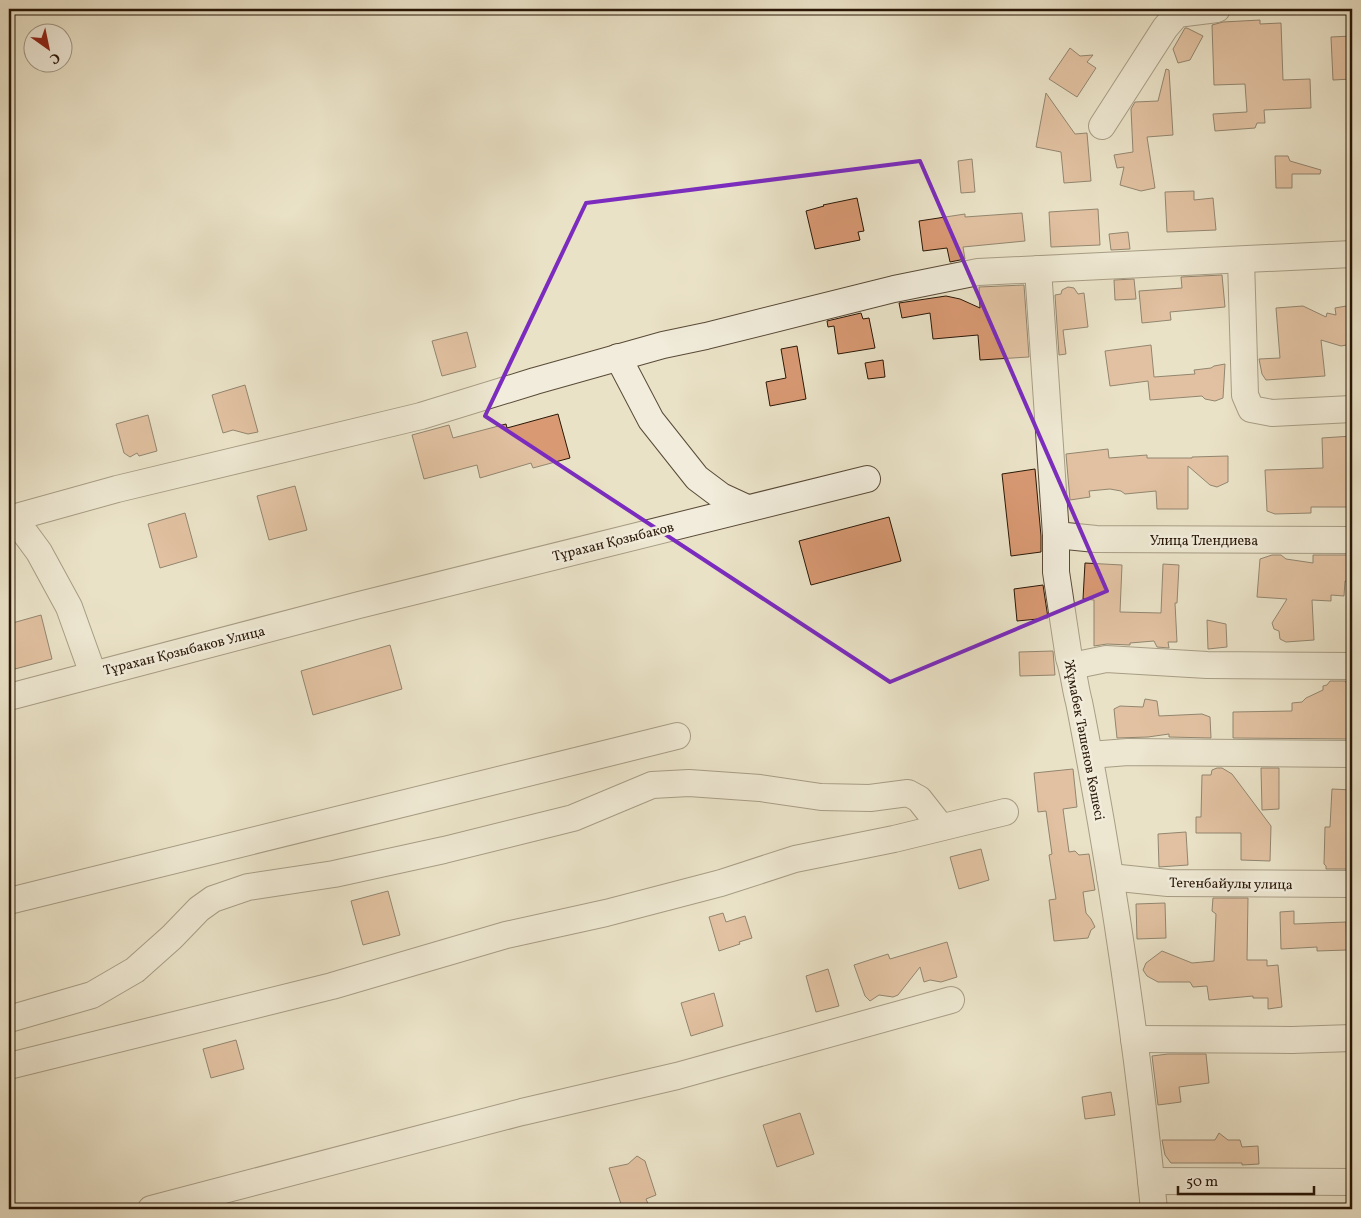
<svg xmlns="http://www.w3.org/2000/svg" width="1361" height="1218" viewBox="0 0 1361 1218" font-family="Vollkorn,serif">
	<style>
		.building { fill: #d89973; stroke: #291707 }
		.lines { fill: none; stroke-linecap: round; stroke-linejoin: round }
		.minor-casing { stroke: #594a37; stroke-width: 28 }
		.minor { stroke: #f1ecdb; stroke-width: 26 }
		.marked { fill: none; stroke: #7b2cbf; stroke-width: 4; stroke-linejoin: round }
		.labels { text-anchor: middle; stroke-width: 5; stroke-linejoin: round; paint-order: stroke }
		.street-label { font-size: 14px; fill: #291707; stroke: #f1ecdb }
	</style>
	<rect width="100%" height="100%" fill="#eae2c7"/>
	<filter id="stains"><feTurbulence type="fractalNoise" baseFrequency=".004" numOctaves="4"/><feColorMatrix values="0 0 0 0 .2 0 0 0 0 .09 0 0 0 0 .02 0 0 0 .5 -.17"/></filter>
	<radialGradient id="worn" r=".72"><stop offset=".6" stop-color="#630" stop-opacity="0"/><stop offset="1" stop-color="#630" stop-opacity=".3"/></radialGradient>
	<!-- building -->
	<g class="building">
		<path d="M 1260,20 L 1260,24 L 1281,23 L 1283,80 L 1310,79 L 1311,108 L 1264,110 L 1265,123 L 1257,123 L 1255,128 L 1215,131 L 1213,114 L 1247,112 L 1245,84 L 1214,85 L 1212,25 L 1223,22 Z"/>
		<path d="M 1185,28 L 1187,28 L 1203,36 L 1190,60 L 1178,63 L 1173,49 Z"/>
		<path d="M 1352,36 L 1352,79 L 1333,80 L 1331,37 Z"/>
		<path d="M 1070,48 L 1080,56 L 1093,55 L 1087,62 L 1096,68 L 1077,97 L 1049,79 Z"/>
		<path d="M 1166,69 L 1169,70 L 1173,135 L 1147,137 L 1155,188 L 1141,191 L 1120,185 L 1124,167 L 1117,168 L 1114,155 L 1133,152 L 1131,109 L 1135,102 L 1158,101 Z"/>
		<path d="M 1046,93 L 1075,134 L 1087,133 L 1091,181 L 1064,183 L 1061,152 L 1036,147 Z"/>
		<path d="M 1275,156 L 1288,156 L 1290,161 L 1321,170 L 1320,174 L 1292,174 L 1292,188 L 1276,188 Z"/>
		<path d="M 972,159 L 975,192 L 961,193 L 958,161 Z"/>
		<path d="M 1194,191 L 1194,200 L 1213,198 L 1216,230 L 1167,232 L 1165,192 Z"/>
		<path d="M 857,198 L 864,231 L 858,232 L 860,240 L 815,249 L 806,211 L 824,206 L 823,205 Z"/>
		<path d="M 1098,209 L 1100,245 L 1051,247 L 1049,212 Z"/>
		<path d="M 1022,213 L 1025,241 L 963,247 L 965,259 L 950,262 L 947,248 L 923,251 L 919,221 L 965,214 L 965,217 Z"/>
		<path d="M 1128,232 L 1130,249 L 1111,250 L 1109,234 Z"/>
		<path d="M 1222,275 L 1225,307 L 1170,312 L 1171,320 L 1142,323 L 1139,291 L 1182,288 L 1181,277 Z"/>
		<path d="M 1134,279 L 1136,299 L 1115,300 L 1114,280 Z"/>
		<path d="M 1024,285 L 1029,357 L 980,360 L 978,335 L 933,339 L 930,313 L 902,318 L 899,303 L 946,296 L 960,299 L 980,308 L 979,287 Z"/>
		<path d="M 1068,287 L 1074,288 L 1078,294 L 1084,293 L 1088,327 L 1063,330 L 1066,354 L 1059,355 L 1055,295 L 1061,294 L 1062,290 Z"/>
		<path d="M 1352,305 L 1352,344 L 1341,346 L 1321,340 L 1325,376 L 1266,380 L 1262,374 L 1259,359 L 1280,358 L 1276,308 L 1303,306 L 1326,317 L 1327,313 L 1336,315 L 1335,308 Z"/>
		<path d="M 861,313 L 863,319 L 869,318 L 875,348 L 838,354 L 834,326 L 828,327 L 827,321 Z"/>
		<path d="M 467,332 L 476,367 L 442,376 L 432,341 Z"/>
		<path d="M 1151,345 L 1154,377 L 1195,374 L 1194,370 L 1211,368 L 1214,366 L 1225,364 L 1223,398 L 1215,401 L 1205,399 L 1202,396 L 1150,400 L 1148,381 L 1110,386 L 1105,351 Z"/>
		<path d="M 797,346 L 806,399 L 770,406 L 766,382 L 786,378 L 781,349 Z"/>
		<path d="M 883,360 L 885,377 L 868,379 L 865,363 Z"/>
		<path d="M 245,385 L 258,432 L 248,434 L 233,430 L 223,433 L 212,395 Z"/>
		<path d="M 558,414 L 570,458 L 533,468 L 531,463 L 480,478 L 477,465 L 424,479 L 412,435 L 449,425 L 453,438 L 506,424 L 507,428 Z"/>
		<path d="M 148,415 L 157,451 L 139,456 L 137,453 L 130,457 L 124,453 L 116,424 Z"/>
		<path d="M 1352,436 L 1352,507 L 1311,507 L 1311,513 L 1275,514 L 1267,511 L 1265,470 L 1323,468 L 1322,438 Z"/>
		<path d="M 1108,449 L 1109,458 L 1147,455 L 1147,458 L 1192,458 L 1192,457 L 1228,456 L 1228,482 L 1217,487 L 1210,485 L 1188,466 L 1188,509 L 1157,509 L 1156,491 L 1125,494 L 1121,491 L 1110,489 L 1089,491 L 1090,497 L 1070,500 L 1066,454 Z"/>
		<path d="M 1035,469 L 1041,536 L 1041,552 L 1011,556 L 1002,474 Z"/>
		<path d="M 295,486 L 307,530 L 269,540 L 257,496 Z"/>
		<path d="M 185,513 L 197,557 L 160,568 L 148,524 Z"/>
		<path d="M 889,517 L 901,561 L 811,585 L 799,541 Z"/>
		<path d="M 1272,555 L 1281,555 L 1286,559 L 1313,563 L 1313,555 L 1352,555 L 1352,581 L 1345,581 L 1344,596 L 1331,595 L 1331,601 L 1312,600 L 1314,640 L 1286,642 L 1280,639 L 1279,631 L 1274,629 L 1272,623 L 1287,599 L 1257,597 L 1260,559 Z"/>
		<path d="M 1085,563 L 1122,565 L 1120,612 L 1161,613 L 1163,564 L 1179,565 L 1177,603 L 1175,603 L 1177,642 L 1168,642 L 1169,648 L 1157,647 L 1154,641 L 1130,643 L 1130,645 L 1107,644 L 1094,646 L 1094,600 L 1083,599 Z"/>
		<path d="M 1043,585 L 1048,618 L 1017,621 L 1014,589 Z"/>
		<path d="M 41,615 L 52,659 L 15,669 L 9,647 L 9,624 Z"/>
		<path d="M 1207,620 L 1226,624 L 1227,647 L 1208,649 Z"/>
		<path d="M 390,645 L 402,689 L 313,715 L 301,671 Z"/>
		<path d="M 1053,651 L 1055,675 L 1020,676 L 1019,652 Z"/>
		<path d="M 1330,681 L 1345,681 L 1352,689 L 1352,739 L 1233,738 L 1233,712 L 1292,711 L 1292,703 L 1302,702 L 1306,698 L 1323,690 L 1323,686 L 1327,685 Z"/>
		<path d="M 1145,699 L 1157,701 L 1159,716 L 1202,714 L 1210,717 L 1211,738 L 1169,737 L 1169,734 L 1148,737 L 1117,738 L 1114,709 L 1120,706 L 1143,707 Z"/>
		<path d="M 1217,768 L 1222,768 L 1232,774 L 1271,826 L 1270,861 L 1241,860 L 1241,833 L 1196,833 L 1196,817 L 1201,817 L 1202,775 L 1211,775 L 1212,770 Z"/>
		<path d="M 1261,768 L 1279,768 L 1279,809 L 1262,810 Z"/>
		<path d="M 1073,769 L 1077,807 L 1063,809 L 1069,852 L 1075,851 L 1079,855 L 1089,854 L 1095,890 L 1083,892 L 1086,913 L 1091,919 L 1095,927 L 1091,930 L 1088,938 L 1054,941 L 1049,900 L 1056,899 L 1049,855 L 1052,854 L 1046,811 L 1038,812 L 1034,773 Z"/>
		<path d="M 1332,789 L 1352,790 L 1351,869 L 1326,869 L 1326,866 L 1324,864 L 1325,827 L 1330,827 Z"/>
		<path d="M 1186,832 L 1188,865 L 1159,867 L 1158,834 Z"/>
		<path d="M 981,849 L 989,880 L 959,889 L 950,857 Z"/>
		<path d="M 388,891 L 400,935 L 363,945 L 351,901 Z"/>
		<path d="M 1213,898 L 1248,898 L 1247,960 L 1267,960 L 1267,966 L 1278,965 L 1282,1007 L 1268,1009 L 1268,998 L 1253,998 L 1253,996 L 1209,1000 L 1207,986 L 1193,987 L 1190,982 L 1158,982 L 1147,976 L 1143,970 L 1146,963 L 1162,951 L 1192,963 L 1214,961 L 1216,914 L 1212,911 Z"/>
		<path d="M 1165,903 L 1166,938 L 1137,939 L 1136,904 Z"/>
		<path d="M 1294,911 L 1294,924 L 1346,922 L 1347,950 L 1317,951 L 1317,947 L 1281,949 L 1280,912 Z"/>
		<path d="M 723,913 L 726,922 L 745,916 L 752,938 L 739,942 L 740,944 L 719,951 L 709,917 Z"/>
		<path d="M 947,942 L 957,977 L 941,982 L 930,980 L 924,982 L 920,967 L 898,995 L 893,997 L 879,995 L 870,1001 L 865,996 L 854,965 L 888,954 L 890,959 Z"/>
		<path d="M 828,969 L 839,1006 L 816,1012 L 806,976 Z"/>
		<path d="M 714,993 L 723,1026 L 691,1036 L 681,1003 Z"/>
		<path d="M 236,1040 L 244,1069 L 211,1078 L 203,1049 Z"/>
		<path d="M 1168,1054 L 1206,1054 L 1209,1083 L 1179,1087 L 1181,1102 L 1158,1105 L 1152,1056 Z"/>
		<path d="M 1111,1092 L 1115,1115 L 1085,1119 L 1082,1097 Z"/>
		<path d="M 800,1113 L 814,1154 L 777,1167 L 763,1125 Z"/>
		<path d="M 1219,1133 L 1228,1140 L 1240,1140 L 1242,1147 L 1258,1146 L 1259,1164 L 1242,1165 L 1242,1163 L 1171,1163 L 1165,1155 L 1162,1140 L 1215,1140 Z"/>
		<path d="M 637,1156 L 645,1161 L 656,1195 L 646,1199 L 649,1206 L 640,1209 L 634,1209 L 632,1204 L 622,1207 L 609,1168 L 628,1164 Z"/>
	</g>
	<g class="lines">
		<defs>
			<g id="minor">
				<path d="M 1102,126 L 1165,28 L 1177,14 L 1217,9"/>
				<path d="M 1241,260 L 1245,395 L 1251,409 L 1272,413 L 1352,409"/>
				<path d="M 1038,269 L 1056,535 L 1056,572 L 1069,658 C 1074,672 1075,688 1079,702 C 1087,742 1094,782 1101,822 C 1123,950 1141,1080 1154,1209"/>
				<path d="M 618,357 L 651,420 L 697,478 L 721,496 L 747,508"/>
				<path d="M 14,518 L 39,552 L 69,607 L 93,674"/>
				<path d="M 9,519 L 117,489 L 421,416 L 535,381 L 663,345 L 706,336 L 894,289 L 978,272 L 1352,254"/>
				<path d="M 1056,535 L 1096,539 L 1352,540"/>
				<path d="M 1072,666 L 1106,659 L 1207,665 L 1352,666"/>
				<path d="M 9,697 L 359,605 L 867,479"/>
				<path d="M 1090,755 L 1128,752 L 1352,754"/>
				<path d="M 1110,877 L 1168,883 L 1352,884"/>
				<path d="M 9,901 L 677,736"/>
				<path d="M 9,1019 L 92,995 L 135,970 L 172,937 L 199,909 L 213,899 L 248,887 L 334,874 L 444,850 L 573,818 L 652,785 L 689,783 L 760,788 L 821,797 L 870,798 L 908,793 L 919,799 L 941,827"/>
				<path d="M 1134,1039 L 1292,1040 L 1352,1038"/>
				<path d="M 9,1066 L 332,986 L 506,935 L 606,913 L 721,883 L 795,859 L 894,839 L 1005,812"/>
				<path d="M 1151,1181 L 1352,1182"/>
				<path d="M 151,1209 L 522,1112 L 677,1076 L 951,1000"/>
			</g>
		</defs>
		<!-- minor casing -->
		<use href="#minor" class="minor-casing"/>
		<!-- minor -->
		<use href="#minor" class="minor"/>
	</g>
	<!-- marked area -->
	<path d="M0 0H1361V1218H0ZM 920,161 L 1107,591 L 890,682 L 485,416 L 586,203 Z" fill="#eae2c7" fill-opacity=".55" fill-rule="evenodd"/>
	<path class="marked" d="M 920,161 L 1107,591 L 890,682 L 485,416 L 586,203 Z"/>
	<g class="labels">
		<!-- street labels -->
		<g class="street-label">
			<text x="1204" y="545">Улица Тлендиева</text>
			<text transform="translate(613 541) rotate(-14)" y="5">Тұрахан Қозыбаков</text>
			<text transform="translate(184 650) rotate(-14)" y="5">Тұрахан Қозыбаков Улица</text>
			<text transform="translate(1085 740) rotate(79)" y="5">Жұмабек Тәшенов Көшесі</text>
			<text transform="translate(1231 883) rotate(1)" y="5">Тегенбайулы улица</text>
		</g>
	</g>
	<!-- margin -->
	<rect width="1361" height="1218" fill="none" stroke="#eae2c7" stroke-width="30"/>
	<rect x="10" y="10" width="1341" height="1198" fill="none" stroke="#291707" stroke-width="2.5"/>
	<rect x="15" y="15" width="1331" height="1188" fill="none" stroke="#291707"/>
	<!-- north arrow -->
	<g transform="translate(48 48) rotate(147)"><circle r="24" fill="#f1ecdb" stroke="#a19786"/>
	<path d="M0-4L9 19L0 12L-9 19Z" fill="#8f2418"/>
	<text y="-8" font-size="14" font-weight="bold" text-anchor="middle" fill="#291707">С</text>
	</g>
	<!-- scale -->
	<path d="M1178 1186v8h136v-8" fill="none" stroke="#291707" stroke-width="2.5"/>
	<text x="1186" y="1186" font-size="15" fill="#291707" stroke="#f1ecdb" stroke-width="4" paint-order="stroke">50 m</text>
	<rect width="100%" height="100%" filter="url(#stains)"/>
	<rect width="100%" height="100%" fill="url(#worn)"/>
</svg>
